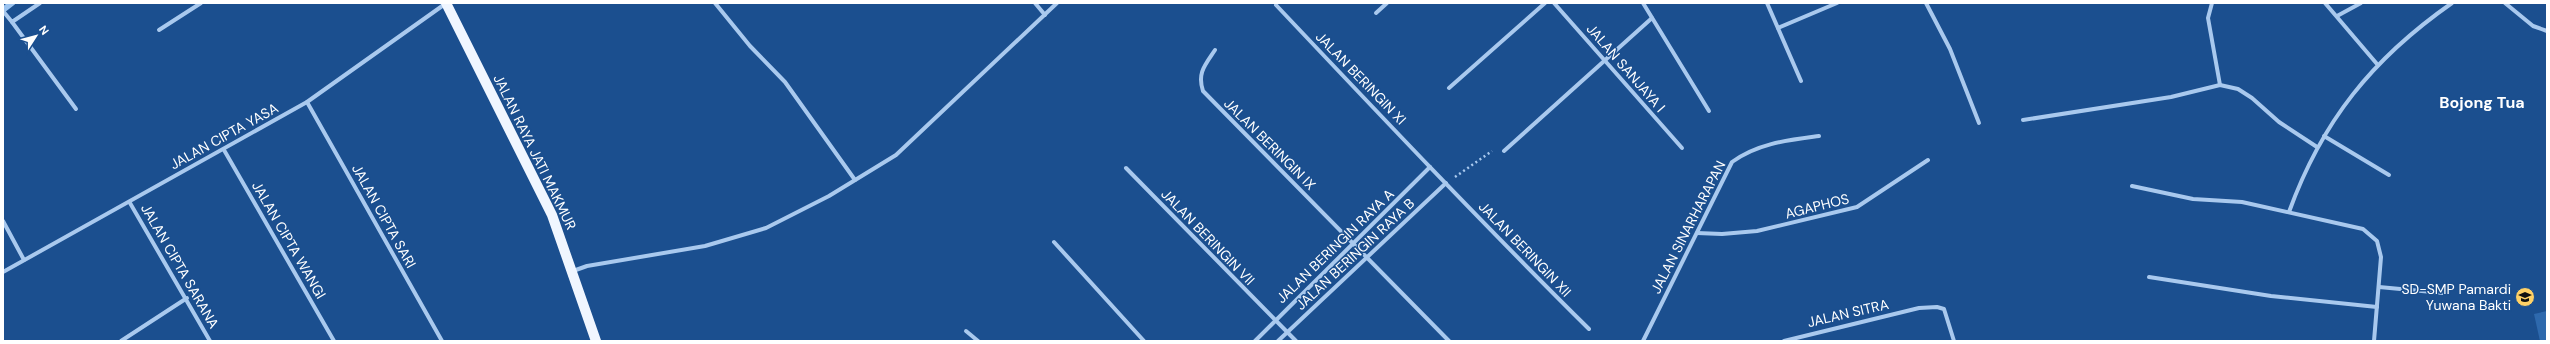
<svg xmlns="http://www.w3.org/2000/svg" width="2550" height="344" viewBox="0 0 2550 344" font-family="'DM Sans',sans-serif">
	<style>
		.green { fill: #2e69ad }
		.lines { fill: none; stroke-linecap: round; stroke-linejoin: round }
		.stream { stroke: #9cc4f0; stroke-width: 6 }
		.path { stroke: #a9c9ee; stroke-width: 2.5; stroke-dasharray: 2 3; stroke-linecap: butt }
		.street { stroke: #a9c9ee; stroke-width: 4 }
		.primary { stroke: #f0f6ff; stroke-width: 10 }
		.labels { text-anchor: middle; stroke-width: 3; stroke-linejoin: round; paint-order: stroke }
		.street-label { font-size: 14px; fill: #fff; stroke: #1b4f8f }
		.poi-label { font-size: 14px; fill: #fff; stroke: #1b4f8f; text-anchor: end }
		.quarter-label { font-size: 16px; font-weight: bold; fill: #fff; stroke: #1b4f8f }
	</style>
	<rect width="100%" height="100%" fill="#1b4f8f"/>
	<!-- green -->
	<path class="green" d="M 2547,311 L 2547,341 L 2540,341 L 2534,314 Z"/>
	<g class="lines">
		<!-- stream -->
		<path class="stream" d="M 3,10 L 12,3"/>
		<!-- path -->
		<path class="path" d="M 1455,177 L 1492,151"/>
		<!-- street -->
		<g class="street">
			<path d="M 715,3 L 750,46 L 785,82 L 855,180"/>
			<path d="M 1035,3 L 1045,15"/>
			<path d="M 1554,3 L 1682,148"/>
			<path d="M 1643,3 L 1709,111"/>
			<path d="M 1767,3 L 1801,81"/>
			<path d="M 1926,3 L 1950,49 L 1979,123"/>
			<path d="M 2212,3 L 2208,18 L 2220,85"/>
			<path d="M 2325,3 L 2377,64"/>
			<path d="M 2505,3 L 2533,26 L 2547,31"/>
			<path d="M 1276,5 C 1379,114 1482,223 1589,329"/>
			<path d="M 3,11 L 12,22 L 40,3"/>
			<path d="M 1376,13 L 1387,3"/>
			<path d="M 2337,16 L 2361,3"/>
			<path d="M 12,22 L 76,109"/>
			<path d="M 1778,28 L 1837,3"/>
			<path d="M 159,30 L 201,3"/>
			<path d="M 1215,50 C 1205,65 1197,73 1203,91 L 1449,341"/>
			<path d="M 1449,88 L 1545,3"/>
			<path d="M 307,102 L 442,341"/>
			<path d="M 2023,120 L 2171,97 L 2220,85 L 2238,89 L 2252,98 L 2279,122 L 2317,147"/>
			<path d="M 2324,136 L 2389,175"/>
			<path d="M 224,150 L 334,341"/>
			<path d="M 1504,151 L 1652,18"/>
			<path d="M 1126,168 L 1296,341"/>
			<path d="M 2132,186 L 2193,199 L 2242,202 L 2363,229 L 2377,241 L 2381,257 L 2374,341"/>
			<path d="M 130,203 L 210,341"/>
			<path d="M 2289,212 C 2322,121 2372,59 2452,3"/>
			<path d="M 3,221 L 24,260"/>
			<path d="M 1697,233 L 1722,234 L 1757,231 L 1857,207 L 1928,160"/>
			<path d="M 1054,242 L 1144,341"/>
			<path d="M 573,271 L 587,266 L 705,246 L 766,228 L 829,196 L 896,155 L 1057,3"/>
			<path d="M 3,272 L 307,102 L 445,4"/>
			<path d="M 2149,277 L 2271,296 L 2377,307"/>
			<path d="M 2379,287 L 2443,293"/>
			<path d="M 966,331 L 978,341"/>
			<path d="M 121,341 L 187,298"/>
			<path d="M 1255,341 L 1430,167"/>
			<path d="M 1278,341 L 1446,183"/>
			<path d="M 1643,341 L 1732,162 C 1758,143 1789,140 1819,136"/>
			<path d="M 1784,341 L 1919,308 L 1937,307 L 1944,309 L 1954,341"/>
		</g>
		<!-- primary -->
		<path class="primary" d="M 446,3 L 552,215 L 596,341"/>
	</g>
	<!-- icons -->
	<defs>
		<symbol id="school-disc" viewBox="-11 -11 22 22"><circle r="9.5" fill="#ffd166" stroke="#1b4f8f"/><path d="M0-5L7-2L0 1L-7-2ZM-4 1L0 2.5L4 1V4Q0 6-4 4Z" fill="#111"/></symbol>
	</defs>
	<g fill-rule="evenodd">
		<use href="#school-disc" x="2514" y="286" width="22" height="22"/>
	</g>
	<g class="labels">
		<!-- street labels -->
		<g class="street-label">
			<text transform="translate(1626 68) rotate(49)" y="5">JALAN SANJAYA I</text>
			<text transform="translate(1361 78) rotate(46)" y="5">JALAN BERINGIN XI</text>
			<text transform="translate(224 136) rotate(-29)" y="5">JALAN CIPTA YASA</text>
			<text transform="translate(1270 144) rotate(45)" y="5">JALAN BERINGIN IX</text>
			<text transform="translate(535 152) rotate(64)" y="5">JALAN RAYA JATI MAKMUR</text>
			<text transform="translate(1817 206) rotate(-14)" y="5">AGAPHOS</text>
			<text transform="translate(384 216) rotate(61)" y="5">JALAN CIPTA SARI</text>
			<text transform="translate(1688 227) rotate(-63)" y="5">JALAN SINARHARAPAN</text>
			<text transform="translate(1208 237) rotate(46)" y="5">JALAN BERINGIN VII</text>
			<text transform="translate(289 240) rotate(60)" y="5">JALAN CIPTA WANGI</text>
			<text transform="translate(1335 246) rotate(-44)" y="5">JALAN BERINGIN RAYA A</text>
			<text transform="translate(1525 249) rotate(46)" y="5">JALAN BERINGIN XII</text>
			<text transform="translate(1355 254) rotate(-43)" y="5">JALAN BERINGIN RAYA B</text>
			<text transform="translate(180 266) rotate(60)" y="5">JALAN CIPTA SARANA</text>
			<text transform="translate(1848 313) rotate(-13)" y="5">JALAN SITRA</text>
		</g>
		<!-- poi labels -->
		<g class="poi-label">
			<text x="2511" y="294">SD-SMP Pamardi<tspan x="2511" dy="16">Yuwana Bakti</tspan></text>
		</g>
		<!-- quarter labels -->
		<g class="quarter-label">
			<text x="2482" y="108">Bojong Tua</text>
		</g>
	</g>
	<!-- border -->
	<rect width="2550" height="344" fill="none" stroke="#ffffff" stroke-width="8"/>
	<!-- north arrow -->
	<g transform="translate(36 36) rotate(54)" stroke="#1b4f8f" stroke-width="3" paint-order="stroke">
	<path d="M0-3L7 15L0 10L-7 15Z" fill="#ffffff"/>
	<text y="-6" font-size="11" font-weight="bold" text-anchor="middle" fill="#ffffff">N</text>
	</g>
</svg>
